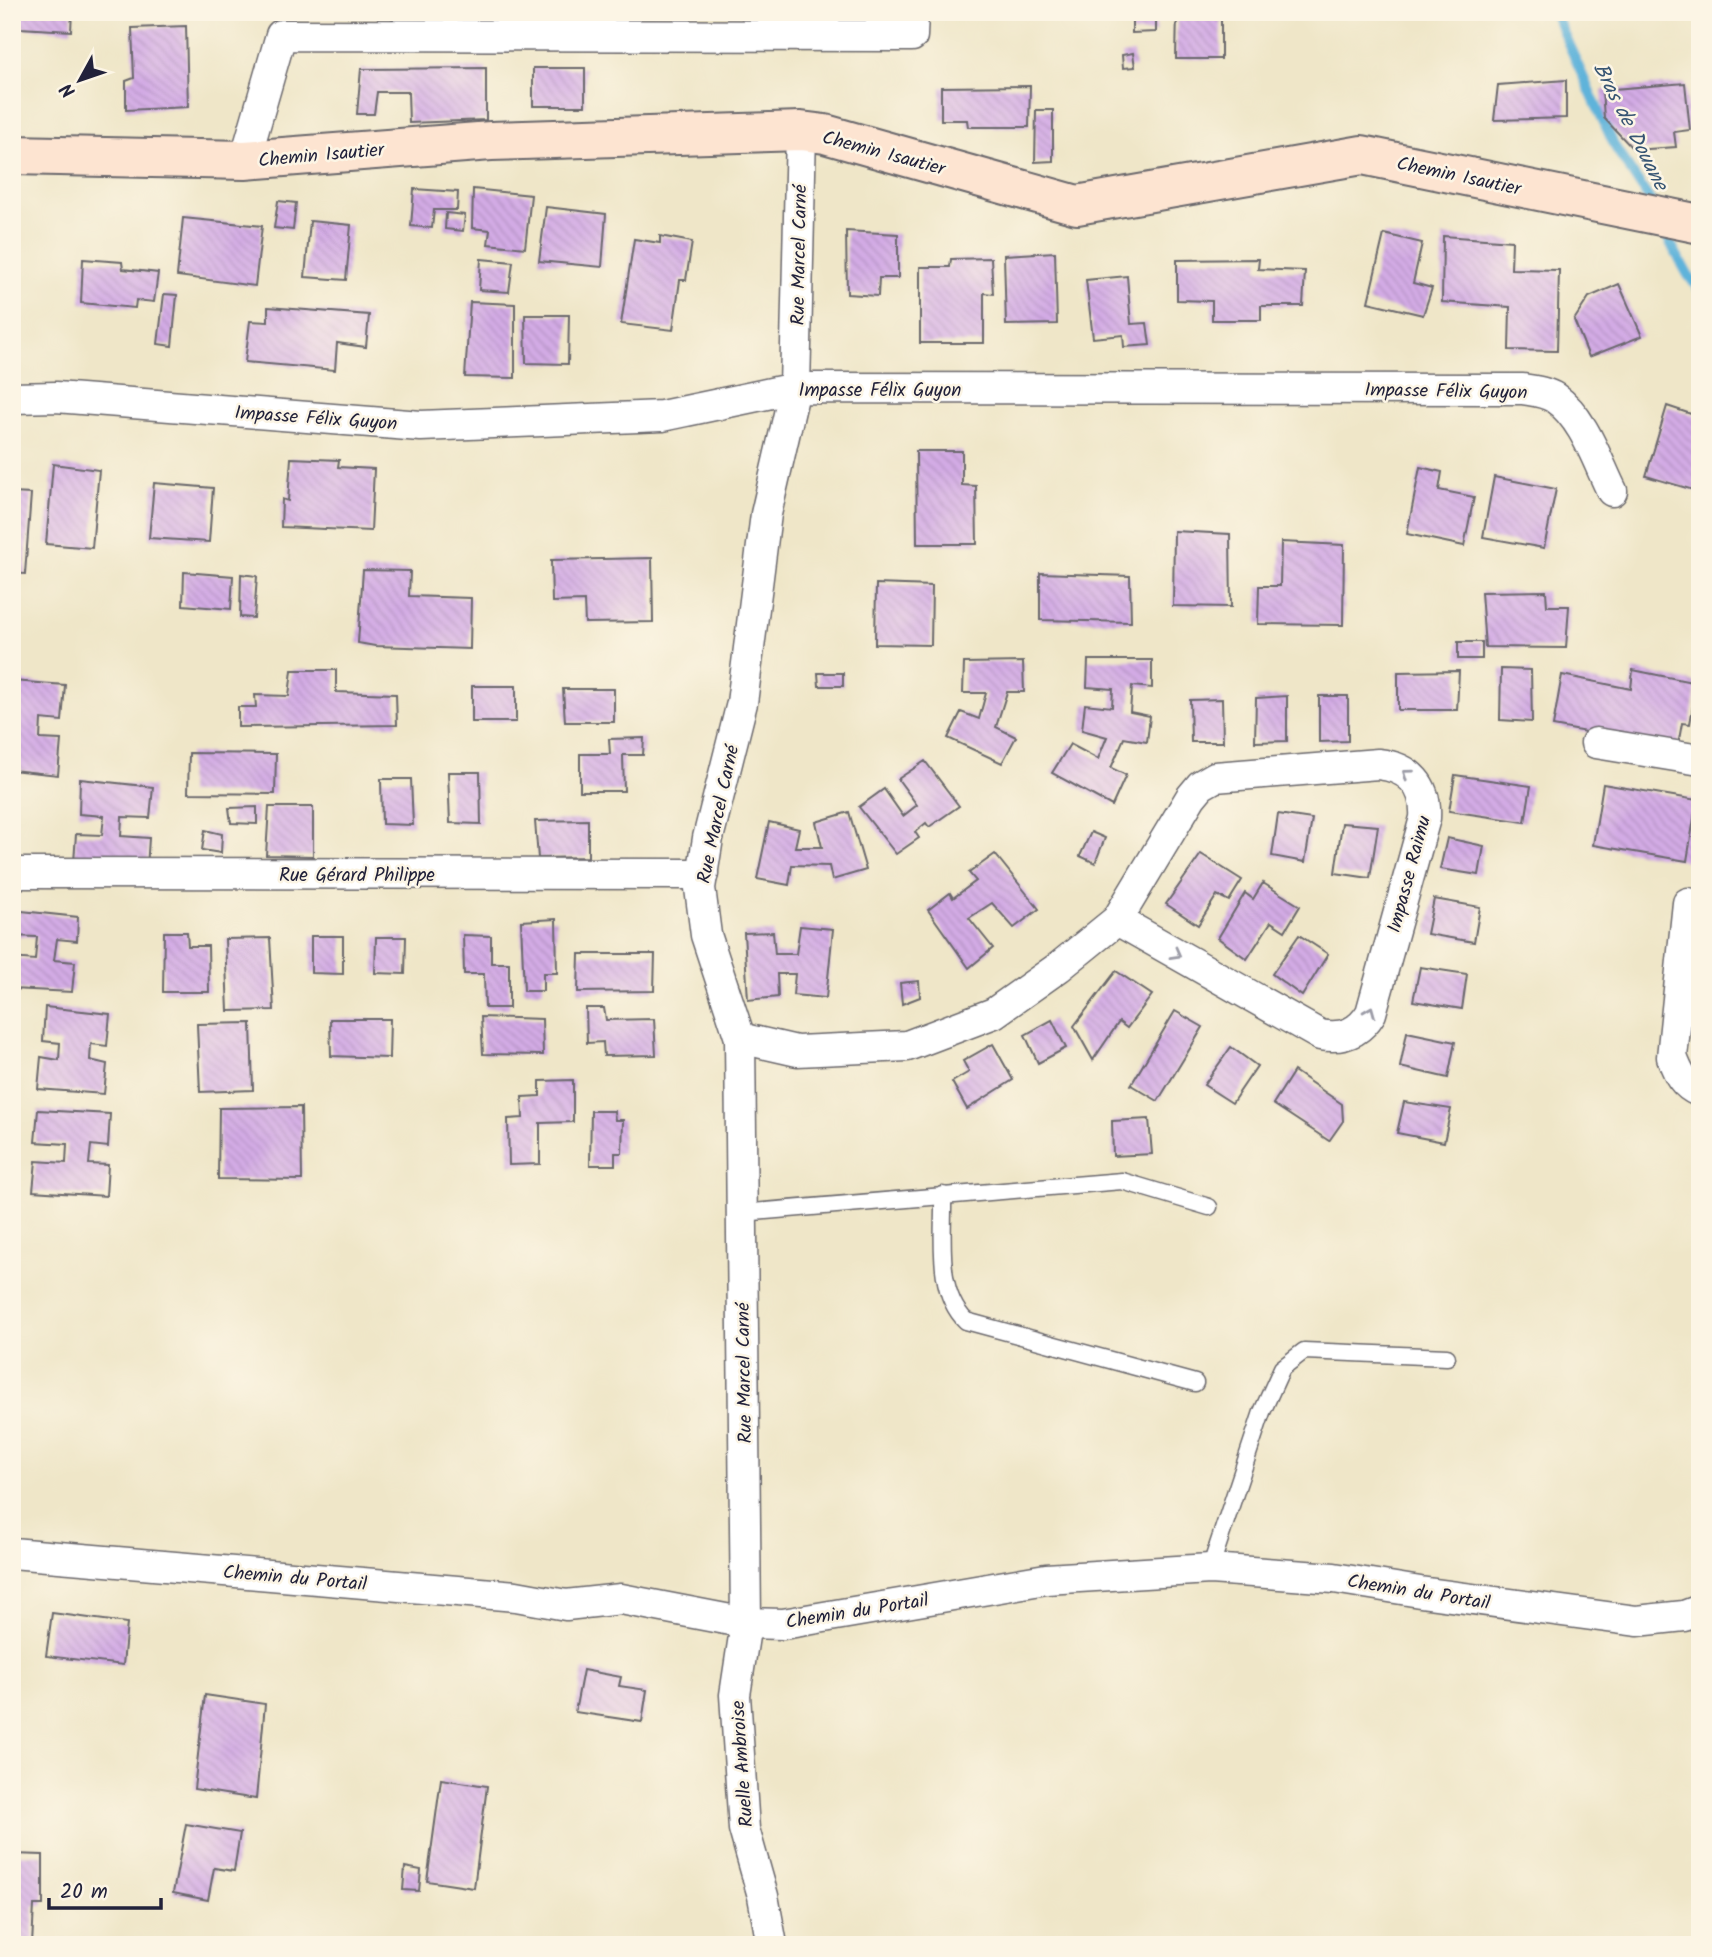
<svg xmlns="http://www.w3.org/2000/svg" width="1712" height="1957" viewBox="0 0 1712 1957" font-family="Kalam,sans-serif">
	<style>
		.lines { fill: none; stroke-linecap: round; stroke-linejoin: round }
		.stream { stroke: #5eb3da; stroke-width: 10 }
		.building { fill: url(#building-back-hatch) }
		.service-casing { stroke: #6a676c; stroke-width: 19 }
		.minor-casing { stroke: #6a676c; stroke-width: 33 }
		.secondary-casing { stroke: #6a676c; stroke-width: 42 }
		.service { stroke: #fff; stroke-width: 16 }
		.minor { stroke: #fff; stroke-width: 30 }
		.secondary { stroke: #fde4d1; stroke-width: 38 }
		.oneway { stroke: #9c9ca7 }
		.labels { text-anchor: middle; stroke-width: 5; stroke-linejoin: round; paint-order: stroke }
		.street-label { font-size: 19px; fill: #22223b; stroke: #fcf5e5 }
		.water-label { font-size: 21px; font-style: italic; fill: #375573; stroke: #fcf5e5 }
	</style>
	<defs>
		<pattern id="building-back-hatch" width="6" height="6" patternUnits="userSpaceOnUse" patternTransform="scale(1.75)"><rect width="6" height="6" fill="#d3abe5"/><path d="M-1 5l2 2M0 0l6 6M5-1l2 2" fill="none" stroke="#b593c5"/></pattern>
	</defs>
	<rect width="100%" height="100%" fill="#fcf5e5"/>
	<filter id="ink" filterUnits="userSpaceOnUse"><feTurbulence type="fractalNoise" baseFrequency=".0143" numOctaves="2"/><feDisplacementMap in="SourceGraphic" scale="14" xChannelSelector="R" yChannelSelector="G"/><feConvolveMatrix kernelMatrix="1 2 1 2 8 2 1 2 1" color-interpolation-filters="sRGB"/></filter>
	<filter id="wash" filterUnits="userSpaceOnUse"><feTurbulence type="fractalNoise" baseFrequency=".00686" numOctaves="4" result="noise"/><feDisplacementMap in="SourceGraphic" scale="28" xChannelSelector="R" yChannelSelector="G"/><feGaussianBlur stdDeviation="1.57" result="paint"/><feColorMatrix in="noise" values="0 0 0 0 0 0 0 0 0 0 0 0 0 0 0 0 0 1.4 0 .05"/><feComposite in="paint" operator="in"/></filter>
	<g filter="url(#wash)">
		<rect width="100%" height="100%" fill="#efe6c8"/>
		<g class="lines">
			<!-- stream -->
			<g class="stream">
				<path d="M 1554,12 L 1615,147 L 1653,205"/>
				<path d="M 1660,224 L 1688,275 L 1700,291"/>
			</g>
		</g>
		<g id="blocks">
			<!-- building -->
			<g class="building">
				<path d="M 20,12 L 72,12 L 71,31 L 20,28 Z"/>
				<path d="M 1132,12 L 1156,12 L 1156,32 L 1132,33 Z"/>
				<path d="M 1177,12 L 1221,12 L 1221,59 L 1176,59 Z"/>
				<path d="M 186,26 L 188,107 L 126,110 L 126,81 L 134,78 L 132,28 Z"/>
				<path d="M 1133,53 L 1135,67 L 1123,68 L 1122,55 Z"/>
				<path d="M 486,68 L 486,120 L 409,123 L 408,92 L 377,92 L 374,114 L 357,114 L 361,69 Z"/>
				<rect x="533" y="68" width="52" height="38"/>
				<path d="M 1566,80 L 1566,118 L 1494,120 L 1498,85 Z"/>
				<path d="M 1685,83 L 1690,130 L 1674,132 L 1676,147 L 1634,150 L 1604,118 L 1602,90 Z"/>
				<path d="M 1030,86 L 1029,127 L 968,127 L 967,120 L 941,120 L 941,87 Z"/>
				<path d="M 1036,110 L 1053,110 L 1053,161 L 1035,162 Z"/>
				<path d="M 414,189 L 458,192 L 457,210 L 434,210 L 432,228 L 411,226 Z"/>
				<path d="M 473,189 L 531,195 L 525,248 L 488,244 L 490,230 L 472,228 Z"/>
				<path d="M 278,201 L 296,203 L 293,230 L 274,228 Z"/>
				<path d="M 546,207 L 606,214 L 602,267 L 539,261 Z"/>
				<path d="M 446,213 L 465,215 L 463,231 L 445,229 Z"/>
				<path d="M 183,218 L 262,226 L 255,286 L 177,276 Z"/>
				<path d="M 310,221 L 351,225 L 346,280 L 305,277 Z"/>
				<path d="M 846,231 L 898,234 L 898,278 L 879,278 L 878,296 L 847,294 Z"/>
				<path d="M 1384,234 L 1422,243 L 1413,283 L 1432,288 L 1423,315 L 1368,302 Z"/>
				<path d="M 660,236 L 692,242 L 686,280 L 680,280 L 673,330 L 621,324 L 634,239 L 660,243 Z"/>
				<path d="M 1443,236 L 1512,241 L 1511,269 L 1559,270 L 1557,351 L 1509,350 L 1510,307 L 1442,302 Z"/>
				<path d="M 1055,252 L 1057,324 L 1006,325 L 1004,255 Z"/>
				<path d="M 991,258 L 993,294 L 984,293 L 984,343 L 920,343 L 920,267 L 950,267 L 951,259 Z"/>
				<path d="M 83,259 L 122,262 L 123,269 L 158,273 L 154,302 L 136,300 L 135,308 L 81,303 Z"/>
				<path d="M 481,259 L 513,262 L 509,292 L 479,290 Z"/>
				<path d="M 1259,259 L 1258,269 L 1305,271 L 1303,306 L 1261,306 L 1261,320 L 1212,320 L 1212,301 L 1177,300 L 1177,260 Z"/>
				<path d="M 1127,276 L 1131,324 L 1147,323 L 1150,345 L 1124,347 L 1123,335 L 1093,338 L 1086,280 Z"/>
				<path d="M 1619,284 L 1642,336 L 1589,357 L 1574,320 L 1589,297 Z"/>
				<path d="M 164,294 L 177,295 L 172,346 L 158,344 Z"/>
				<path d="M 470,302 L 515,304 L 515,378 L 465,377 Z"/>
				<path d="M 268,307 L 369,315 L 366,347 L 337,343 L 335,370 L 245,362 L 250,321 L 268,322 Z"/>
				<path d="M 525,315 L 569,315 L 568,364 L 526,363 Z"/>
				<path d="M 1667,406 L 1700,417 L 1700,492 L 1646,476 Z"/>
				<path d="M 916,451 L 962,451 L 962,485 L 976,486 L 977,544 L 917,544 Z"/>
				<path d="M 291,458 L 339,460 L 338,467 L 374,469 L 371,531 L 281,527 L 282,499 L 288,501 Z"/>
				<path d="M 53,464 L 99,470 L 92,548 L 46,544 Z"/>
				<path d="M 1420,467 L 1442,472 L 1439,490 L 1474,497 L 1464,546 L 1407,534 Z"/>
				<path d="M 1494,477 L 1556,489 L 1544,548 L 1483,537 Z"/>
				<path d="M 154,483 L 213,488 L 209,542 L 149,538 Z"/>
				<path d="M 12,493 L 31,494 L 25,574 L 12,573 Z"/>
				<path d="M 1174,531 L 1230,534 L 1231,607 L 1173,606 Z"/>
				<path d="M 1281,542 L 1344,545 L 1343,625 L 1258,624 L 1259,586 L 1280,586 Z"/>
				<path d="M 652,558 L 653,622 L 585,623 L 584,601 L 552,602 L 551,560 Z"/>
				<path d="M 363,570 L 410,571 L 409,596 L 471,598 L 470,649 L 375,646 L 358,643 Z"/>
				<path d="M 184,572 L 233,576 L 231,609 L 183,605 Z"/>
				<path d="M 1040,573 L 1130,576 L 1131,622 L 1040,620 Z"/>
				<path d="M 241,574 L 257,576 L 254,618 L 240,617 Z"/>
				<path d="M 876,584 L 932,586 L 931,645 L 875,644 Z"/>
				<path d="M 1546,591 L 1547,606 L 1569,606 L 1566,648 L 1485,647 L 1481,592 Z"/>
				<rect x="1458" y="642" width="24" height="17"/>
				<path d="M 1088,660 L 1152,660 L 1152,688 L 1132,686 L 1130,712 L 1150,716 L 1147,742 L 1124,738 L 1111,768 L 1126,775 L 1112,806 L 1052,773 L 1070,744 L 1098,759 L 1107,737 L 1082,730 L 1085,704 L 1112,707 L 1113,689 L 1087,687 Z"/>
				<path d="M 1023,662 L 1024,692 L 1007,692 L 996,727 L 1016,737 L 1002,763 L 948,738 L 961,712 L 979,719 L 986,693 L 963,693 L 964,663 Z"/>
				<path d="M 1501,669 L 1531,670 L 1532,722 L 1500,720 Z"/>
				<path d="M 292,670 L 336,670 L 336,692 L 396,694 L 397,725 L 238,727 L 238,707 L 256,707 L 255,695 L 289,696 Z"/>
				<path d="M 1633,670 L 1697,683 L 1690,724 L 1682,723 L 1677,751 L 1662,746 L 1553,726 L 1562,675 L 1631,689 Z"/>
				<path d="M 1459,671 L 1457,710 L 1398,710 L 1398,672 Z"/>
				<path d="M 818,673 L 843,673 L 843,686 L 819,686 Z"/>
				<path d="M 12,681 L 65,685 L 62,721 L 41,719 L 40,739 L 61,740 L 58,775 L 12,770 Z"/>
				<rect x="472" y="686" width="44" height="36"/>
				<path d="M 563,689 L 614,689 L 614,722 L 565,722 Z"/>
				<path d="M 1287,696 L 1287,741 L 1255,742 L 1256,698 Z"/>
				<path d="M 1319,696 L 1348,696 L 1348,741 L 1319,742 Z"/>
				<path d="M 1222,699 L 1223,742 L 1191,742 L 1190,700 Z"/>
				<path d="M 644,738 L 643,755 L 623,755 L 624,791 L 580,791 L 580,754 L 610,754 L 609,739 Z"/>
				<path d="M 189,753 L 276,754 L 275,794 L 188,793 Z"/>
				<path d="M 925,761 L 959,806 L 929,827 L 926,823 L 915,832 L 919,838 L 896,854 L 859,807 L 884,789 L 903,816 L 917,805 L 898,779 Z"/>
				<path d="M 448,772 L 480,772 L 481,824 L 450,823 Z"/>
				<path d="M 1455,775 L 1531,786 L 1525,822 L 1449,811 Z"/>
				<path d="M 80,779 L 153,787 L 150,818 L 122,817 L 121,836 L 149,838 L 147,868 L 74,862 L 76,834 L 102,835 L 104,816 L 79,814 Z"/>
				<path d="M 381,779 L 411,779 L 413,825 L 382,824 Z"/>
				<path d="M 1603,784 L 1697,800 L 1687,861 L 1593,845 Z"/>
				<path d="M 257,807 L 257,824 L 231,823 L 229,808 Z"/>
				<path d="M 269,807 L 313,807 L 313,856 L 266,855 Z"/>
				<path d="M 849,812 L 866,870 L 832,880 L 829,866 L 792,865 L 789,885 L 757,879 L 769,822 L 799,829 L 795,847 L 822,847 L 816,822 Z"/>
				<path d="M 1278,814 L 1312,819 L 1305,862 L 1272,856 Z"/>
				<path d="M 588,820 L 588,857 L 538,858 L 535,821 Z"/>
				<path d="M 1342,823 L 1378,826 L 1370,878 L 1335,873 Z"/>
				<path d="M 205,830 L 222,834 L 221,853 L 202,850 Z"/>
				<path d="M 1091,832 L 1105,838 L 1095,863 L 1080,856 Z"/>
				<path d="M 1447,838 L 1484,846 L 1479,875 L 1440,869 Z"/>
				<path d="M 995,854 L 1039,909 L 1014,928 L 992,903 L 969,918 L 993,948 L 969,968 L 928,910 L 950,893 L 953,898 L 976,881 L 969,873 Z"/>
				<path d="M 1201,854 L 1242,880 L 1229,901 L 1217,895 L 1198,925 L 1166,904 Z"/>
				<path d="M 1263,883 L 1300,906 L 1285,931 L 1271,922 L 1247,959 L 1218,938 L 1245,893 L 1253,899 Z"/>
				<path d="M 1434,899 L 1480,907 L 1474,942 L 1427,934 Z"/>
				<path d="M 12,910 L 78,917 L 77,941 L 57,939 L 54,960 L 75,962 L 72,992 L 12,989 L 12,958 L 35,960 L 37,937 L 12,936 Z"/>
				<path d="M 556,919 L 557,973 L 543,973 L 543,991 L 524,991 L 521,921 Z"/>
				<path d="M 800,926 L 833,929 L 826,998 L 793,995 L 795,974 L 777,974 L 778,997 L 748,1000 L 744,933 L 773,932 L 775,954 L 796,954 Z"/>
				<path d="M 164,932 L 187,932 L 188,946 L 208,946 L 209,992 L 163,992 Z"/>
				<path d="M 463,935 L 491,936 L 491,963 L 509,963 L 509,1008 L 485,1008 L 484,974 L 464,974 Z"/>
				<path d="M 1299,935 L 1328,954 L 1302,996 L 1272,974 Z"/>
				<path d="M 311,936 L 343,936 L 343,974 L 311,973 Z"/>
				<path d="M 376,937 L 406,937 L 405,974 L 375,973 Z"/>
				<path d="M 270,938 L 274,1010 L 228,1011 L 225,939 Z"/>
				<path d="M 579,954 L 655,954 L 654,991 L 578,992 Z"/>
				<path d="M 1420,967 L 1467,974 L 1462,1009 L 1413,1001 Z"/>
				<path d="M 1116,971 L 1152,995 L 1127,1028 L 1119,1022 L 1093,1060 L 1074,1026 Z"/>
				<path d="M 919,981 L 920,997 L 902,1004 L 900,983 Z"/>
				<path d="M 45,1007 L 110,1014 L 107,1046 L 91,1044 L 90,1060 L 107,1064 L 104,1094 L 38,1089 L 41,1057 L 59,1060 L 60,1043 L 43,1041 Z"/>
				<path d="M 586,1008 L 604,1008 L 606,1020 L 654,1019 L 656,1055 L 604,1056 L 603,1042 L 587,1043 Z"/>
				<path d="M 1175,1011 L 1203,1027 L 1158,1101 L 1131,1085 Z"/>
				<path d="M 481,1017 L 542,1019 L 543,1055 L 483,1054 Z"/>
				<path d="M 330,1019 L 390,1019 L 389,1058 L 331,1056 Z"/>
				<path d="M 1052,1020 L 1066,1048 L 1038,1063 L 1025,1035 Z"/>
				<path d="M 251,1023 L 253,1090 L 200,1092 L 197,1024 Z"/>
				<path d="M 1407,1032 L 1455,1042 L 1448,1078 L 1400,1067 Z"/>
				<path d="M 993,1044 L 1013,1080 L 967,1109 L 952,1082 L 969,1072 L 963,1061 Z"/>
				<path d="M 1231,1047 L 1257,1066 L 1232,1103 L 1204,1085 Z"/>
				<path d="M 1294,1071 L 1342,1104 L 1343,1121 L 1329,1141 L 1273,1104 Z"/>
				<path d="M 573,1080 L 573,1122 L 540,1123 L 540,1164 L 509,1165 L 508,1119 L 523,1118 L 522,1097 L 540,1096 L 540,1081 Z"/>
				<path d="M 1404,1102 L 1451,1109 L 1444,1142 L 1397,1133 Z"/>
				<path d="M 301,1107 L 302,1180 L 218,1179 L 219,1108 Z"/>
				<path d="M 38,1110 L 110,1114 L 108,1147 L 91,1145 L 89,1164 L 108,1165 L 106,1196 L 33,1191 L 36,1161 L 66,1163 L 67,1144 L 35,1142 Z"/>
				<path d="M 591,1111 L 614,1111 L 615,1120 L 623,1120 L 622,1153 L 615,1153 L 615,1165 L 590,1165 Z"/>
				<path d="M 1149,1119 L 1152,1154 L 1113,1156 L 1112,1121 Z"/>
				<path d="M 52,1613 L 127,1623 L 123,1665 L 46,1656 Z"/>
				<path d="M 583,1670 L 621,1677 L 619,1686 L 647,1690 L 642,1722 L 575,1712 Z"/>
				<path d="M 205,1695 L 265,1704 L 256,1799 L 194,1789 Z"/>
				<path d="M 441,1779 L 487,1786 L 474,1888 L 427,1881 Z"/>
				<path d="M 186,1824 L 240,1833 L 234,1871 L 214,1868 L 208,1900 L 173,1893 Z"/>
				<path d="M 12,1854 L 43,1855 L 43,1905 L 34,1905 L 32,1945 L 12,1945 Z"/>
				<path d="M 405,1867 L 421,1870 L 419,1891 L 403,1890 Z"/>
			</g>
		</g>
	</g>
	<g filter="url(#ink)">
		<use href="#blocks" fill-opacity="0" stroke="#6a676c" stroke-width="2"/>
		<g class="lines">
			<defs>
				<g id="service">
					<path d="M 943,1195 C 944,1235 935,1291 966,1321 L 1195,1383"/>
					<path d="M 741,1213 L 1122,1181 L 1209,1207"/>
					<path d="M 1210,1569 L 1262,1412 L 1282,1368 L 1304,1351 L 1447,1357"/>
				</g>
				<g id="minor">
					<path d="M 245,160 L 281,35 L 912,36 L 913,12"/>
					<path d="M 12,398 L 56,397 L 421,426 L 662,416 L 795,388 L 1523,389 C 1534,391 1546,392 1555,398 C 1584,418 1597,461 1612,491"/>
					<path d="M 1596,743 L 1700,760"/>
					<path d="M 12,873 L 703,874"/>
					<path d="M 1688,903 L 1672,1057 C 1678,1073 1683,1085 1700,1092"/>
					<path d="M 740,1038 L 797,1051 L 907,1046 L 994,1013 L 1059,967 L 1117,920 L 1191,797 L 1201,785 L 1215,777 L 1378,764 C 1410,767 1427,786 1425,818 L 1371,1013 C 1359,1033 1343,1039 1320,1035 L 1117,920"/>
					<path d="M 12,1553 L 516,1596 L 566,1605 L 621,1599 L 746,1623 L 783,1624 L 1046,1579 L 1210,1569 L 1334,1578 L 1420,1592 L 1637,1621 L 1684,1616 L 1700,1610"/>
					<path d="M 772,1945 L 763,1896 L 744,1829 L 735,1695 L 746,1623 L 740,1038 L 706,935 L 700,888 L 708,838 L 742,703 L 766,514 L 795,388 L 801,131"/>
				</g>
				<path id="secondary" d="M 12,155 L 245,160 L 491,141 L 801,131 L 825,134 L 1077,205 L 1362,155 L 1700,224"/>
			</defs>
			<!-- service casing -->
			<use href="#service" class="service-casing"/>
			<!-- minor casing -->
			<use href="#minor" class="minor-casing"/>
			<!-- secondary casing -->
			<use href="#secondary" class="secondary-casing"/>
			<!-- service -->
			<use href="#service" class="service"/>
			<!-- minor -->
			<use href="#minor" class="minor"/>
			<!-- secondary -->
			<use href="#secondary" class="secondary"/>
		</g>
		<!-- one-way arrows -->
		<defs><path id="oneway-chevron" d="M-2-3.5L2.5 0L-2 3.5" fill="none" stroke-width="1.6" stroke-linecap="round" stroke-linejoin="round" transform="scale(1.75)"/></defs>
		<g class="oneway">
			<use href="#oneway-chevron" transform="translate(1407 774) rotate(-144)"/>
			<use href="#oneway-chevron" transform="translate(1176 954) rotate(29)"/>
			<use href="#oneway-chevron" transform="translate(1370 1011) rotate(-68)"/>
		</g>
	</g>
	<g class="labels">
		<!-- street labels -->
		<g class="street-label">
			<text transform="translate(884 152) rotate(15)" y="7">Chemin Isautier</text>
			<text transform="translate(321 154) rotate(-5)" y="7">Chemin Isautier</text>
			<text transform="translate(1459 175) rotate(12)" y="7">Chemin Isautier</text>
			<text transform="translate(798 255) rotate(-89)" y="7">Rue Marcel Carné</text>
			<text x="880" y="396">Impasse Félix Guyon</text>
			<text transform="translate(1446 390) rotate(1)" y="7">Impasse Félix Guyon</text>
			<text transform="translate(316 417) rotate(4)" y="7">Impasse Félix Guyon</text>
			<text transform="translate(717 814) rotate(-78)" y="7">Rue Marcel Carné</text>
			<text x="357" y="881">Rue Gérard Philippe</text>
			<text transform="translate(1408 874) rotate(-75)" y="7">Impasse Raimu</text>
			<text transform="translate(743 1373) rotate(-91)" y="7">Rue Marcel Carné</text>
			<text transform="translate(295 1577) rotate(5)" y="7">Chemin du Portail</text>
			<text transform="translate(1419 1591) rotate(9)" y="7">Chemin du Portail</text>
			<text transform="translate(857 1610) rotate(-9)" y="7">Chemin du Portail</text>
			<text transform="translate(741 1764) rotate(-94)" y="7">Ruelle Ambroise</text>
		</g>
		<!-- water labels -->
		<g class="water-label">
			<text transform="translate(1631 126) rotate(63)" y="7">Bras de Douane</text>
		</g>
	</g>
	<!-- margin -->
	<rect width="1712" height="1957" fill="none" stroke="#fcf5e5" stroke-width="42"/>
	<!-- north arrow -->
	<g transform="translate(80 80) rotate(230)" stroke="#fcf5e5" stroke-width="5" paint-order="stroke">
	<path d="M0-5L12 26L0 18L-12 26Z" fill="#22223b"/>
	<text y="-10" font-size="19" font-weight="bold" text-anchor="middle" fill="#22223b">N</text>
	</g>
	<!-- scale -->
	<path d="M49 1898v10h112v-10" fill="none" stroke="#22223b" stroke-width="3.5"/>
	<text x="60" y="1898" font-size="21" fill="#22223b" stroke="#fcf5e5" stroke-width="5" paint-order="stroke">20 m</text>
</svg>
